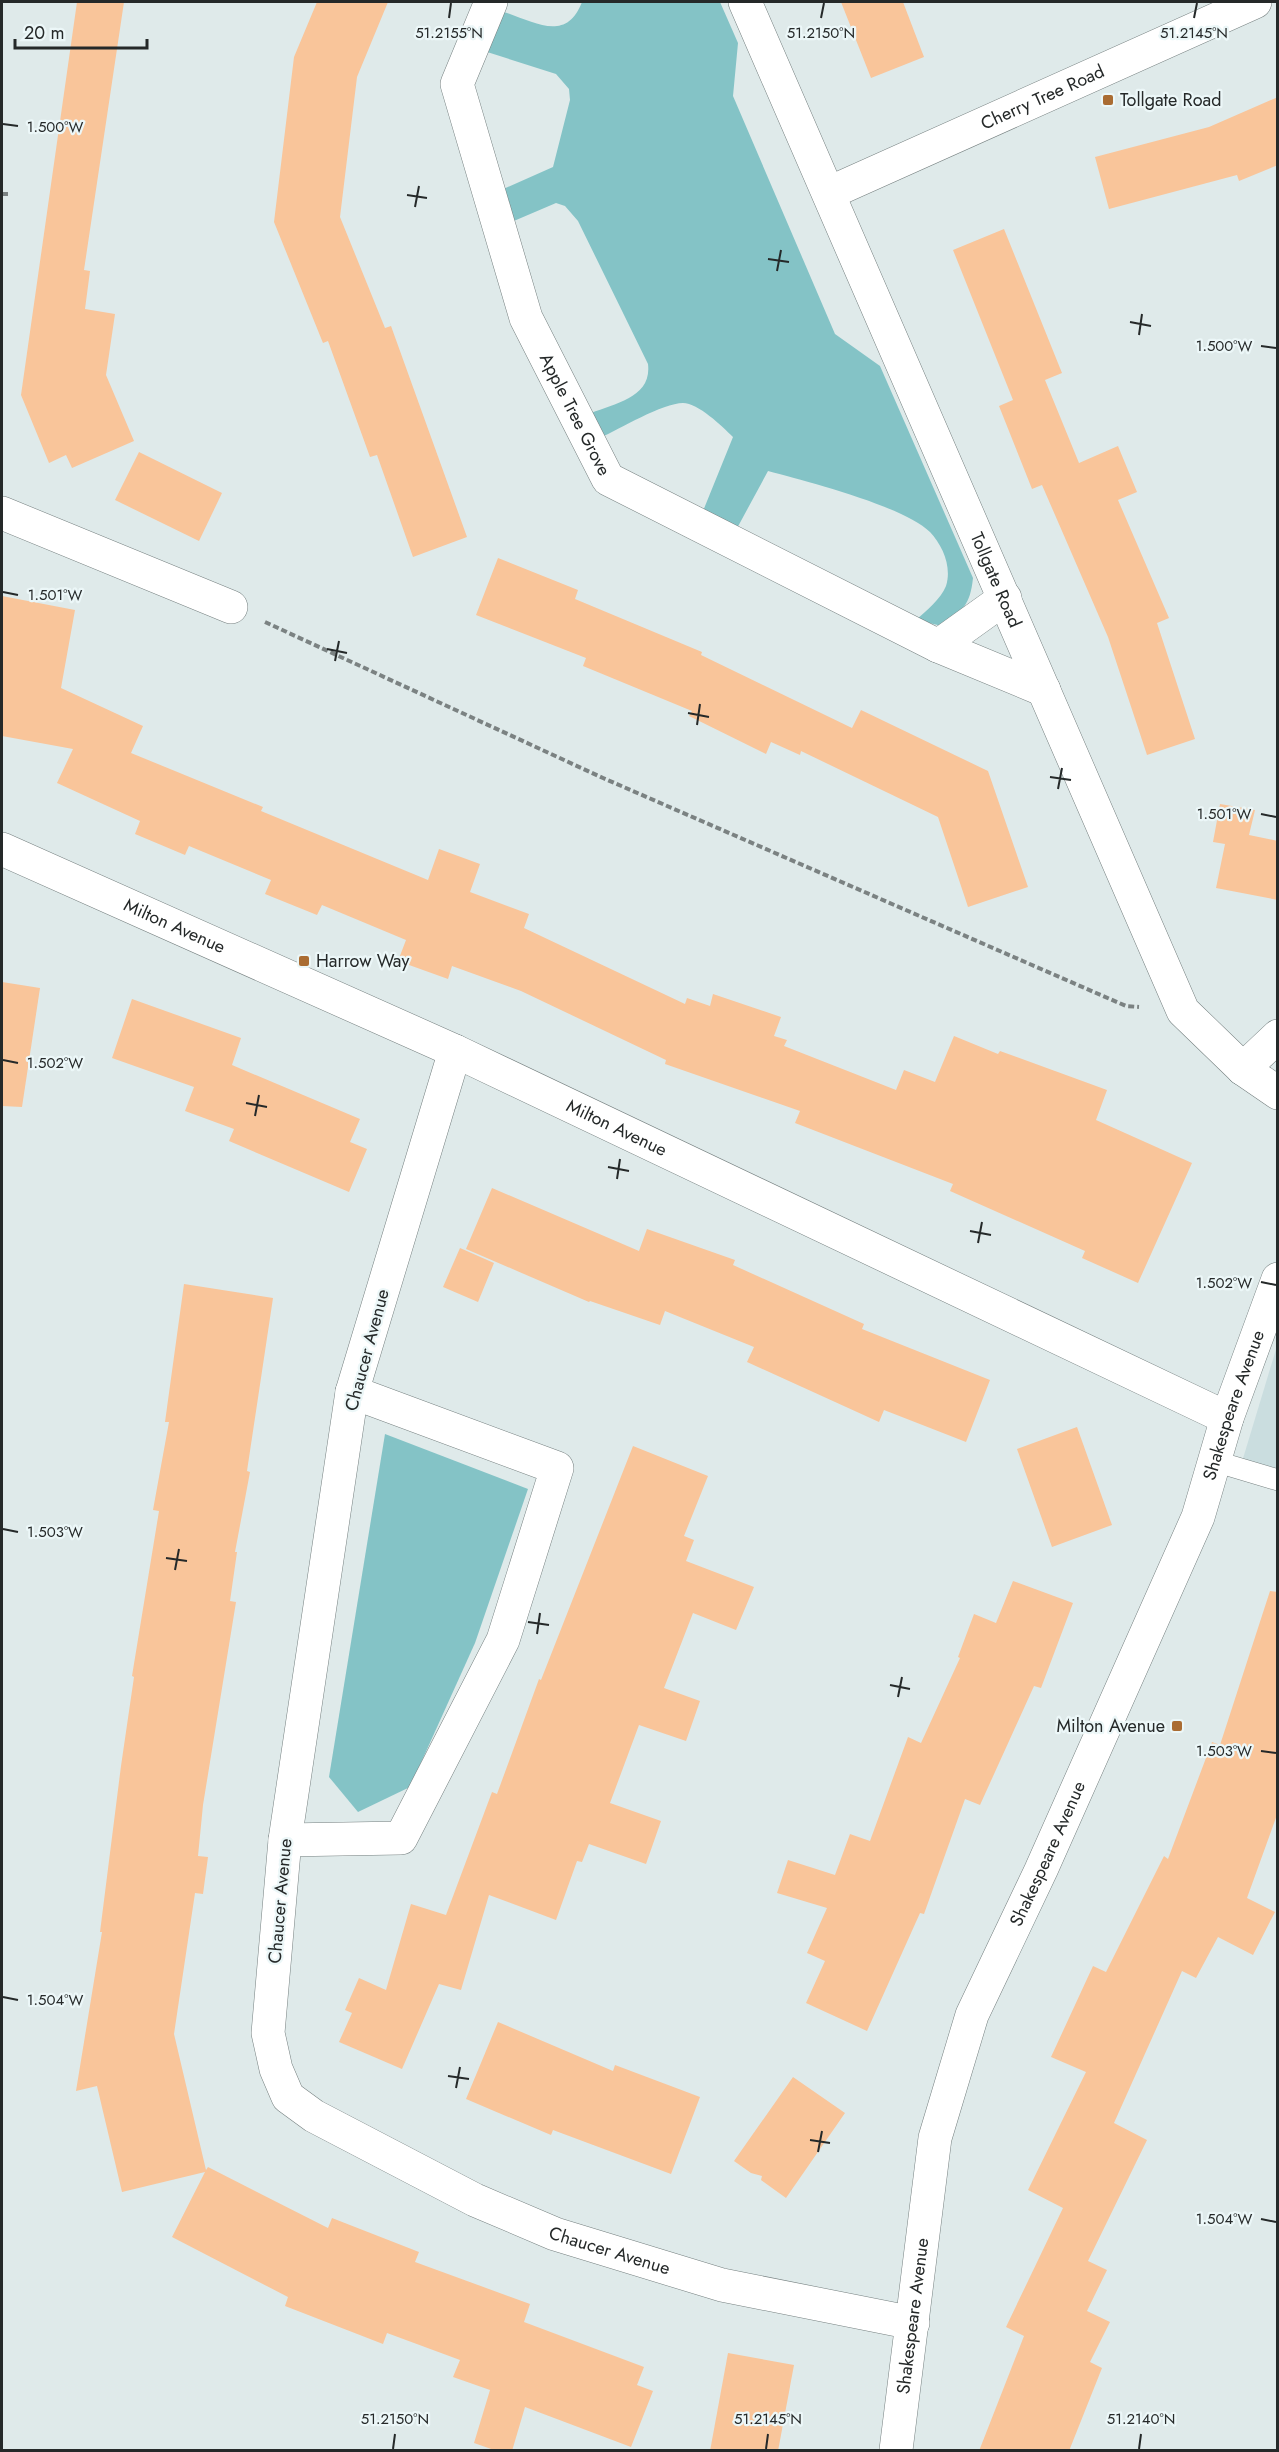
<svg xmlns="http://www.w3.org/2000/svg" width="1279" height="2452" viewBox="0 0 1279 2452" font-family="Jost,sans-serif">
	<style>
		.built { fill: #cadddf }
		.green { fill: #84c3c6 }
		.building { fill: #f9c59a }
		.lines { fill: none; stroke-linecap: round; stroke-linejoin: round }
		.service-casing { stroke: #768080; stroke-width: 22 }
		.minor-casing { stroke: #768080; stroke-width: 34 }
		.path { stroke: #7b8282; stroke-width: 4; stroke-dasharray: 6 3; stroke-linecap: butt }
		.service { stroke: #fff; stroke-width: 21 }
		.minor { stroke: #fff; stroke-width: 33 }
		.ticks { fill: none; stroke: #252929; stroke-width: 2 }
		.poi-dot { fill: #aa6c32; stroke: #ecf7f8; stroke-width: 2 }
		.labels { text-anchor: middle; stroke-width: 4.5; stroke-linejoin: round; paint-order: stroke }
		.street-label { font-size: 18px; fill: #252929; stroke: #ecf7f8 }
		.poi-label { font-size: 18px; fill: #252929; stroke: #ecf7f8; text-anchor: start }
		.ticks-label { font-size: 15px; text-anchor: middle; fill: #252929; stroke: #ecf7f8; stroke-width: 4.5; stroke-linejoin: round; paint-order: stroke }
	</style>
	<rect width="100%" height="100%" fill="#dfeaea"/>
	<!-- built -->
	<path class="built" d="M 1277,1346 L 1277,1489 L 1238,1475 Z"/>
	<!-- green -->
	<g class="green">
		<path d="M 582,2 L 720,2 L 738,43 L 733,96 L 835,334 L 880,366 L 973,578 C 970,606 963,609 942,626 L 916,620 C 926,611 941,599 946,586 C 952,567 943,546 930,532 C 903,506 806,481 768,471 L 735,532 L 701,516 L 733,437 C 722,426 698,403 683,403 C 663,403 619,429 600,438 L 591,413 C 616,403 652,397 648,364 L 578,221 L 565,206 L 556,203 L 507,224 L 499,191 L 553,167 L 570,100 L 569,89 L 556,74 L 484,51 L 501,11 C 533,21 566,44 582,2 Z"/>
		<path d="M 385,1434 L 528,1489 L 475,1643 L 410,1787 L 358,1812 L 329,1777 Z"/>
	</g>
	<!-- building -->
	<g class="building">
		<path d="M 77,2 L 124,2 L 84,270 L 90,271 L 85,309 L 115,314 L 106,375 L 134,441 L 72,468 L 66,455 L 49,463 L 21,395 Z"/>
		<path d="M 317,2 L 388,2 L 357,77 L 340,217 L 385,328 L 391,326 L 467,537 L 413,557 L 377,455 L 370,457 L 328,341 L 323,343 L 274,222 L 294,57 Z"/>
		<path d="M 841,2 L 903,2 L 924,57 L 871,78 Z"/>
		<path d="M 1278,97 L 1278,165 L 1239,181 L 1237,175 L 1109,209 L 1095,157 L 1209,127 Z"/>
		<path d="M 1004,229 L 1062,373 L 1045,380 L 1079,463 L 1118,446 L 1137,492 L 1118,500 L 1169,618 L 1157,623 L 1195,739 L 1147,755 L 1108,637 L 1042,485 L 1032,489 L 999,406 L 1013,400 L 953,250 Z"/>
		<path d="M 139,452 L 222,493 L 199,541 L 115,500 Z"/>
		<path d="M 498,558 L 578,590 L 575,599 L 702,652 L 701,655 L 852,728 L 861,710 L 988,771 L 1028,887 L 968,907 L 938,817 L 801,751 L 800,755 L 771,742 L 766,754 L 689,716 L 692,711 L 583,666 L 586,658 L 476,615 Z"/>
		<path d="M 2,596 L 75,610 L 61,688 L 143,726 L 131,753 L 263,807 L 261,811 L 428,880 L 439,849 L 480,864 L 470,892 L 529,914 L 524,928 L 685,1004 L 687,998 L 710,1006 L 713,994 L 781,1017 L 774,1036 L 787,1040 L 784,1046 L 896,1090 L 904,1070 L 935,1082 L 954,1036 L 998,1054 L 1000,1051 L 1107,1090 L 1096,1120 L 1192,1163 L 1138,1283 L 1082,1258 L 1085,1251 L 950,1191 L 953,1184 L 795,1123 L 800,1111 L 665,1064 L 666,1060 L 521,991 L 452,966 L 448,979 L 398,961 L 406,940 L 322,905 L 317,915 L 265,894 L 271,880 L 189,846 L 185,855 L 135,834 L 140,821 L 57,783 L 73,749 L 2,736 Z"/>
		<path d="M 1220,804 L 1255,810 L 1249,835 L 1278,841 L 1278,900 L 1216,888 L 1225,844 L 1213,842 Z"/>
		<path d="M 2,982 L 40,988 L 22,1107 L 2,1106 Z"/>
		<path d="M 132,999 L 241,1038 L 232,1065 L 360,1119 L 350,1142 L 367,1149 L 349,1192 L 229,1141 L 234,1129 L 185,1111 L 194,1087 L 112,1058 Z"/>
		<path d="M 492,1188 L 639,1251 L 647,1229 L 735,1260 L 733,1265 L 864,1324 L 862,1329 L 990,1380 L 966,1442 L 884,1410 L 879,1422 L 747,1362 L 754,1347 L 665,1311 L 660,1325 L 590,1301 L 589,1302 L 466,1249 Z"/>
		<path d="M 460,1248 L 494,1263 L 478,1302 L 443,1287 Z"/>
		<path d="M 184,1284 L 273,1298 L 247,1471 L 250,1472 L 235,1552 L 237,1552 L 230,1601 L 236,1602 L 203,1805 L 198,1856 L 208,1857 L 203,1894 L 195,1893 L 174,2034 L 206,2170 L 208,2167 L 328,2228 L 332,2218 L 419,2252 L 415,2262 L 530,2304 L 524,2322 L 644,2367 L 637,2385 L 653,2391 L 631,2447 L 525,2407 L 512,2451 L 497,2451 L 474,2443 L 490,2390 L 453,2377 L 460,2360 L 387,2333 L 383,2344 L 285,2306 L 288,2297 L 172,2237 L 205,2172 L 122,2192 L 97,2086 L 76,2091 L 102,1932 L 100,1932 L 121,1766 L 134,1677 L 132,1676 L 159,1511 L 153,1510 L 169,1422 L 165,1422 Z"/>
		<path d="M 1077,1427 L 1112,1525 L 1052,1547 L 1017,1449 Z"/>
		<path d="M 633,1446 L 708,1476 L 684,1536 L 694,1540 L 686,1561 L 754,1587 L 736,1630 L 693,1613 L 664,1688 L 700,1701 L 686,1741 L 639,1725 L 610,1803 L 661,1821 L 646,1864 L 589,1844 L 582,1862 L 577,1861 L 556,1920 L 489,1895 L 461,1990 L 439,1984 L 402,2069 L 339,2042 L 352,2013 L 345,2010 L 359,1978 L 386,1990 L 411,1904 L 446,1915 L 492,1792 L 497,1794 L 539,1679 L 541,1680 Z"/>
		<path d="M 1013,1581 L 1073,1603 L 1041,1688 L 1034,1686 L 980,1805 L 965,1799 L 924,1914 L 920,1913 L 867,2031 L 806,2003 L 825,1961 L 807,1953 L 827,1908 L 777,1893 L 788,1860 L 835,1875 L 850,1834 L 870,1841 L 908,1737 L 921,1743 L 960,1658 L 958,1657 L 974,1614 L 996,1623 Z"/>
		<path d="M 1270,1591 L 1278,1592 L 1278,1812 L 1247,1898 L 1275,1912 L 1253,1955 L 1218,1937 L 1196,1978 L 1182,1971 L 1114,2123 L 1147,2140 L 1088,2261 L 1107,2270 L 1087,2311 L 1110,2322 L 1090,2362 L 1102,2368 L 1069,2451 L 979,2451 L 1024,2336 L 1006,2327 L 1063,2208 L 1028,2190 L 1086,2072 L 1051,2057 L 1093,1966 L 1106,1972 L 1164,1856 L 1168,1859 L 1212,1742 L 1220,1745 Z"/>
		<path d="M 498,2022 L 613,2071 L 615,2065 L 700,2097 L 671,2174 L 553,2130 L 551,2135 L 466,2099 Z"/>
		<path d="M 793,2077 L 845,2113 L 786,2198 L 761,2180 L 762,2176 L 751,2173 L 734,2161 Z"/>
		<path d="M 728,2353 L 794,2365 L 778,2451 L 710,2451 Z"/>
	</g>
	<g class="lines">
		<defs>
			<path id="service" d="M 1214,1461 L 1278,1480"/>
			<g id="minor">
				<path id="s1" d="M 491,2 L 457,84 L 526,318 L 608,479 L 938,646 L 1044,690"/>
				<path id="s2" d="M 745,2 L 1183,1011 L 1243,1069 L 1278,1093"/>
				<path id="s3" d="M 829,193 L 1255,2"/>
				<path d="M 2,513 L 231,607"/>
				<path d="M 938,646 L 1005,598"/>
				<path id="s4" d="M 2,849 L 455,1051 L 1227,1418"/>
				<path id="s5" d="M 455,1051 L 352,1392 L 285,1840 L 268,2033 L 276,2069 L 288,2097 L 314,2116 L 475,2200 L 555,2234 L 722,2285 L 913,2323"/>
				<path d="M 1243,1069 L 1278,1036"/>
				<path d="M 285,1840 L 401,1838 L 503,1640 L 557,1468 L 352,1392"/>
				<path id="s6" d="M 896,2450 L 935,2138 L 972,2015 L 1041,1870 L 1198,1517 L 1227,1418 L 1278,1279"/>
			</g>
		</defs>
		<!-- service casing -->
		<use href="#service" class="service-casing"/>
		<!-- minor casing -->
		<use href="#minor" class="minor-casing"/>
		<!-- path -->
		<g class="path">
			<path d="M 2,194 L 11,194"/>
			<path d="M 265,622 L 603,778 L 1126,1006 L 1139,1007"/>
		</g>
		<!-- service -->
		<use href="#service" class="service"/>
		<!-- minor -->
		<use href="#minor" class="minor"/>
	</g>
	<!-- ticks -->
	<path class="ticks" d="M 449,18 L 451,3M 821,18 L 824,3M 1194,18 L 1197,3M 3,124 L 18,126M 407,195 L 427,198M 415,207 L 419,186M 768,259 L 789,262M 777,271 L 781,250M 1130,322 L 1151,326M 1139,335 L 1142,314M 1261,346 L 1276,348M 3,592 L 18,595M 327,649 L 347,653M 335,661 L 339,641M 688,713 L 709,717M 697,725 L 700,704M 1050,777 L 1071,780M 1058,789 L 1062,768M 1261,814 L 1276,817M 3,1060 L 18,1063M 246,1103 L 267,1107M 255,1116 L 259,1095M 608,1167 L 629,1171M 617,1179 L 620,1159M 970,1231 L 991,1235M 978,1243 L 982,1222M 1261,1282 L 1276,1285M 3,1529 L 18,1532M 166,1558 L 187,1561M 175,1570 L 179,1549M 528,1622 L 549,1625M 537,1634 L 540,1613M 890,1685 L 910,1689M 898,1697 L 902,1677M 1261,1751 L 1276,1753M 3,1997 L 18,2000M 448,2076 L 469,2079M 456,2088 L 460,2067M 810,2140 L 830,2143M 818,2152 L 822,2131M 1261,2219 L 1276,2222M 393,2449 L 395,2434M 766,2449 L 768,2434M 1139,2449 L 1141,2434"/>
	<!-- markers -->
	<g class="poi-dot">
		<rect x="1102" y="94" width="12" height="12" rx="3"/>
		<rect x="298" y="955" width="12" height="12" rx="3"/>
		<rect x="1171" y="1720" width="12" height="12" rx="3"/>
	</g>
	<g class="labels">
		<!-- street labels -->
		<g class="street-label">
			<text dy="6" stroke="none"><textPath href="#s3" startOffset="234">Cherry Tree Road</textPath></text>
			<text dy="6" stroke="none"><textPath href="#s1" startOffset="441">Apple Tree Grove</textPath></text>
			<text dy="6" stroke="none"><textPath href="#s2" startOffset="630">Tollgate Road</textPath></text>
			<text dy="6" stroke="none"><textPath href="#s4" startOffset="189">Milton Avenue</textPath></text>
			<text dy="6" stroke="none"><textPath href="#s4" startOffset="675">Milton Avenue</textPath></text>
			<text transform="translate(367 1350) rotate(-75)" y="6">Chaucer Avenue</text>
			<text dy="6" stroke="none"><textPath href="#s6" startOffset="1107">Shakespeare Avenue</textPath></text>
			<text dy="6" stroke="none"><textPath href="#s6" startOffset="621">Shakespeare Avenue</textPath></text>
			<text transform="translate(280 1901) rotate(-85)" y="6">Chaucer Avenue</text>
			<text dy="6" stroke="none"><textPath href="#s5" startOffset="1428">Chaucer Avenue</textPath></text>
			<text dy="6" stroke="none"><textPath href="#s6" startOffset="135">Shakespeare Avenue</textPath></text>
		</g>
		<!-- poi labels -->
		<g class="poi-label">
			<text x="1120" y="106">Tollgate Road</text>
			<text x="316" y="967">Harrow Way</text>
			<text x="1165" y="1732" text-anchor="end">Milton Avenue</text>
		</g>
	</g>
	<g class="ticks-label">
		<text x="449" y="38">51.2155°N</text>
		<text x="821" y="38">51.2150°N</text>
		<text x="1194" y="38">51.2145°N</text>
		<text x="55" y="132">1.500°W</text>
		<text x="1224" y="351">1.500°W</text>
		<text x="55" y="600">1.501°W</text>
		<text x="1224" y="819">1.501°W</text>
		<text x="55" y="1068">1.502°W</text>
		<text x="1224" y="1288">1.502°W</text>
		<text x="55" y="1537">1.503°W</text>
		<text x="1224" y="1756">1.503°W</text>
		<text x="55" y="2005">1.504°W</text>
		<text x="1224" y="2224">1.504°W</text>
		<text x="395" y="2424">51.2150°N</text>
		<text x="768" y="2424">51.2145°N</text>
		<text x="1141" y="2424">51.2140°N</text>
	</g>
	<!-- border -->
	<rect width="1279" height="2452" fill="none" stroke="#252929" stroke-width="6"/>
	<!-- scale -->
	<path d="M15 39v9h132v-9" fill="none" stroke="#252929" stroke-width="3"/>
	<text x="24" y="39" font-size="18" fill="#252929" stroke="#ecf7f8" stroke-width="4.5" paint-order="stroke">20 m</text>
</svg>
